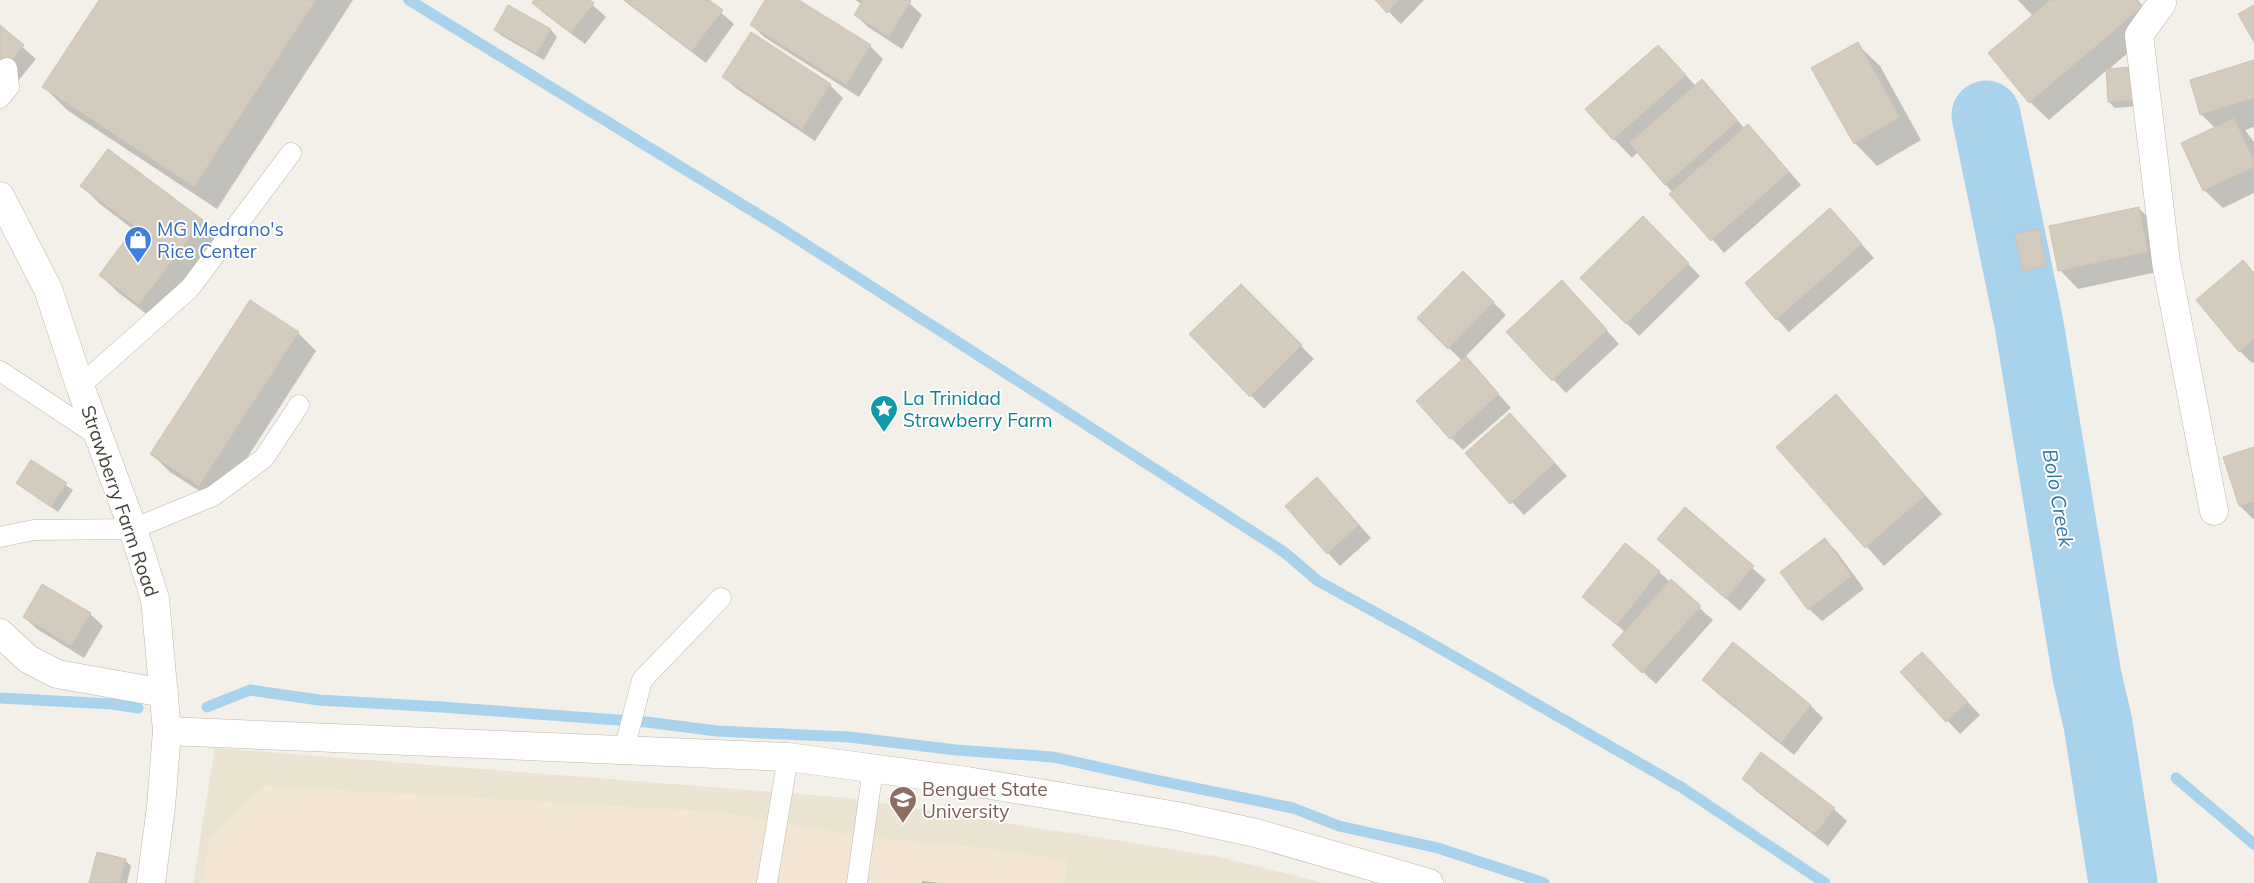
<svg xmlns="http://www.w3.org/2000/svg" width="2254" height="883" viewBox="0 0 2254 883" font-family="Mulish,sans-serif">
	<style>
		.commercial { fill: #f3e6d5 }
		.education { fill: #ebe4d3 }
		.shadow { fill: #0003 }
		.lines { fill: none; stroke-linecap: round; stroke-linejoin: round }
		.stream { stroke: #a9d2ec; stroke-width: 11 }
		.river { stroke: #a9d2ec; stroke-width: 69 }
		.building { fill: #d4cbbf; stroke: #cec3b2 }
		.lane-casing { stroke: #beb7ac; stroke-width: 21 }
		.street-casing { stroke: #beb7ac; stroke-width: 29 }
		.lane { stroke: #fff; stroke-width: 20 }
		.street { stroke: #fff; stroke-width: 28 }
		.labels { text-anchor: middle; stroke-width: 4; stroke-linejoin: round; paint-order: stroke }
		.shop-label { font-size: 19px; fill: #366cbe; stroke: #fff; text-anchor: start }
		.culture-label { font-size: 19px; fill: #0d838f; stroke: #fff; text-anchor: start }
		.street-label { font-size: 19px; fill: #464037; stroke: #fff }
		.education-label { font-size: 19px; fill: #785e54; stroke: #fff; text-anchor: start }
		.water-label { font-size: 20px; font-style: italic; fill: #3578a4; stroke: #fff }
	</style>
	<rect width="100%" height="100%" fill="#f3f0e9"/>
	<!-- commercial -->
	<path class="commercial" d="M 265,786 L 718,812 L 862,837 L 984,848 L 1067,861 L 1064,883 L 202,883 L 210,838 Z"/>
	<!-- education -->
	<path class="education" d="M 215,748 L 850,798 L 1215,856 L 1324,883 L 1064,883 L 1067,861 L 984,848 L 862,837 L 718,812 L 265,786 L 210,838 L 202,883 L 193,883 Z"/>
	<!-- shadow -->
	<g class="shadow">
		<path d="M 101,0 L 353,0 L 217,209 L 67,110 L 44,87 Z"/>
		<path d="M 536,0 L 587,0 L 606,17 L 585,44 L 546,15 L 534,3 Z"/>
		<path d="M 623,0 L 707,0 L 734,24 L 706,63 Z"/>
		<path d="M 767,0 L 797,0 L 870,46 L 883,59 L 859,97 L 764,37 L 752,25 Z"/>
		<path d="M 855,0 L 906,0 L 922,15 L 902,49 L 868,27 L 856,15 L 862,4 Z"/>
		<path d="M 1377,0 L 1424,0 L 1401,24 Z"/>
		<path d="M 2018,0 L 2138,0 L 2159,26 L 2108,70 L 2139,106 L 2115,108 L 2109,102 L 2107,70 L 2049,120 L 2030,102 L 2033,16 Z"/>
		<path d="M 509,7 L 551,30 L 557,37 L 544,60 L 502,36 L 495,30 Z"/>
		<path d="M 0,27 L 36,59 L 0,103 Z"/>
		<path d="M 1857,44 L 1880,66 L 1921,140 L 1877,166 L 1855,143 Z"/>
		<path d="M 1658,46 L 1696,86 L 1714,93 L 1745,129 L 1761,139 L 1801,185 L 1724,253 L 1638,152 L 1632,158 L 1614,139 Z"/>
		<path d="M 2254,61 L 2254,127 L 2245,130 L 2254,142 L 2254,193 L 2223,208 L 2204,190 L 2215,128 L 2201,114 Z"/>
		<path d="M 724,77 L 830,85 L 843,98 L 815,141 L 737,89 Z"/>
		<path d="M 82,186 L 202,221 L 220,239 L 158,323 L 119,293 L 100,275 L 134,230 L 100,204 Z"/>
		<path d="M 2139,208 L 2157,227 L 2166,270 L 2078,289 L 2060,270 Z"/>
		<path d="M 1843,223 L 1874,258 L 1789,332 L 1777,319 Z"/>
		<path d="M 1656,230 L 1700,276 L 1639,336 L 1582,278 Z"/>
		<path d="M 2038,230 L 2045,236 L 2051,272 L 2030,276 L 2024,270 Z"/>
		<path d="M 2243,262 L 2254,272 L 2254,362 L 2252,363 L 2240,351 Z"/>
		<path d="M 1463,273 L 1506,315 L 1465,357 L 1511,408 L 1463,450 L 1451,438 L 1462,361 L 1419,318 Z"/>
		<path d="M 1241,285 L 1314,359 L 1264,409 L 1191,334 Z"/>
		<path d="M 1575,295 L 1619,344 L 1566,393 L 1508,332 Z"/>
		<path d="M 298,333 L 316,351 L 218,503 L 170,472 L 152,454 Z"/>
		<path d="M 1836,396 L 1942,514 L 1884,566 L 1778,447 Z"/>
		<path d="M 1522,427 L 1567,476 L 1524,515 L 1467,453 Z"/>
		<path d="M 2254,448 L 2254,518 L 2253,519 L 2240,506 L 2225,458 Z"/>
		<path d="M 32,462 L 73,490 L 58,512 L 17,482 Z"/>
		<path d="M 1330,492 L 1371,538 L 1340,566 L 1328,553 Z"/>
		<path d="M 1685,509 L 1766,580 L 1740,611 L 1659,539 Z"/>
		<path d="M 1825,540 L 1837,552 L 1864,589 L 1822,621 L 1809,609 Z"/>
		<path d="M 1659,572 L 1713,620 L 1656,684 L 1627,657 L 1625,632 L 1584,597 Z"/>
		<path d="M 90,614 L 103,626 L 84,658 L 37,629 L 24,617 Z"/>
		<path d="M 1934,666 L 1980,715 L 1960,734 L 1902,672 Z"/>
		<path d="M 1704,680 L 1810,705 L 1823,718 L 1794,755 L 1717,693 Z"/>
		<path d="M 1743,778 L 1834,809 L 1847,821 L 1828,846 L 1756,791 Z"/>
		<path d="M 125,860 L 131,866 L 127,883 L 90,883 Z"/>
		<path d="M 922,881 L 941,883 L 922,883 Z"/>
	</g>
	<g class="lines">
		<!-- stream -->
		<g class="stream">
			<path d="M 409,0 L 782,229 L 1284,552 L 1318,581 L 1413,633 L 1681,787 L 1825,883"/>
			<path d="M 0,698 L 112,704 L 138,708"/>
			<path d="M 207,707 L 250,690 L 319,700 L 441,707 L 646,722 L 717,731 L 849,737 L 956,750 L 1053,757 L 1151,779 L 1293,808 L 1339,826 L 1438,848 L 1544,883"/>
			<path d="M 2098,724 L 2111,733"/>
			<path d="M 2176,778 L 2254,844"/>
		</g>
		<!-- river -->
		<path class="river" d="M 1986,115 L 2029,324 L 2087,676 L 2098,724 L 2123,883"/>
	</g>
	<!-- building -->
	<g class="building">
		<path d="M 99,0 L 316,0 L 194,187 L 42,87 Z"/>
		<path d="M 534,0 L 590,0 L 594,3 L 571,33 L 532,3 Z"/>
		<path d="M 625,0 L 709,0 L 723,10 L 692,51 Z"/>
		<path d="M 765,0 L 799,0 L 871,45 L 846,85 L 750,25 Z"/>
		<path d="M 863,0 L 908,0 L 911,1 L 889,37 L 854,15 Z"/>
		<path d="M 1375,0 L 1399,0 L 1387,13 Z"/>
		<path d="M 2050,0 L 2136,0 L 2142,7 L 2029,103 L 1988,53 Z"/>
		<path d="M 508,5 L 551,29 L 537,54 L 494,30 Z"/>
		<path d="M 2254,5 L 2254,42 L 2238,14 Z"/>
		<path d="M 0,25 L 24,45 L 0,75 Z"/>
		<path d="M 751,32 L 831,84 L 802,129 L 722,77 Z"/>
		<path d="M 1858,42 L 1900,117 L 1854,144 L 1811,68 Z"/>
		<path d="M 1658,45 L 1686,75 L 1613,140 L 1585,109 Z"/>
		<path d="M 2254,60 L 2254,98 L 2200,115 L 2190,80 Z"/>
		<path d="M 2132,67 L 2134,100 L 2108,102 L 2106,69 Z"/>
		<path d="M 1702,79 L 1738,121 L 1665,185 L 1629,143 Z"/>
		<path d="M 2234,118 L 2254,161 L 2254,167 L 2203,191 L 2181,143 Z"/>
		<path d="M 1748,124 L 1789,172 L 1711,241 L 1669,194 Z"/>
		<path d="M 108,149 L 203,220 L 139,305 L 99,275 L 135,227 L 80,186 Z"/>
		<path d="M 2139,207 L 2148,252 L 2058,271 L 2049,226 Z"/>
		<path d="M 1830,208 L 1862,244 L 1776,320 L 1745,283 Z"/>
		<path d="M 1643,216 L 1689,263 L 1626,324 L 1580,278 Z"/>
		<path d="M 2039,229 L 2046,266 L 2023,271 L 2015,234 Z"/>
		<path d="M 2243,260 L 2254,273 L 2254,339 L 2239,352 L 2196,300 Z"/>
		<path d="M 1463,271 L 1494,302 L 1448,349 L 1417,318 Z"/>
		<path d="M 1562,280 L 1607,330 L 1552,381 L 1506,332 Z"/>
		<path d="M 1241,284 L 1302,345 L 1250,397 L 1189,334 Z"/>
		<path d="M 250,300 L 299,332 L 199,486 L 150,454 Z"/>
		<path d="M 1466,356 L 1499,394 L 1450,439 L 1416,401 Z"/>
		<path d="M 1836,394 L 1925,496 L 1865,548 L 1776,447 Z"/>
		<path d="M 1510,413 L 1555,463 L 1510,504 L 1465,453 Z"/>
		<path d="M 2254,447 L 2254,502 L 2239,506 L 2223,457 Z"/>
		<path d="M 31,460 L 67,483 L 51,507 L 16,483 Z"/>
		<path d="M 1317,477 L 1359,525 L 1327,554 L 1285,506 Z"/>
		<path d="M 1685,507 L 1754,566 L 1726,599 L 1657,539 Z"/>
		<path d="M 1825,538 L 1852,576 L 1808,610 L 1780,572 Z"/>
		<path d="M 1625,543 L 1660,571 L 1617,625 L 1582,597 Z"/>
		<path d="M 1671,579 L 1701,606 L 1642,673 L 1612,645 Z"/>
		<path d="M 42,584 L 91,613 L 71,646 L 23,617 Z"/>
		<path d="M 1733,642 L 1811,705 L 1781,743 L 1702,680 Z"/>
		<path d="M 1922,652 L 1968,702 L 1946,722 L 1900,672 Z"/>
		<path d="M 1761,752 L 1835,808 L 1815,834 L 1742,779 Z"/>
		<path d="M 97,852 L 126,859 L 120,883 L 89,883 Z"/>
	</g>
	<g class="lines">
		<defs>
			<g id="lane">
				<path d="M 0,98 L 9,87 L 7,68"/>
				<path d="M 0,371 L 98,436"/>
				<path d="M 80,386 L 190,288 L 291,153"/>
				<path d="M 0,537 L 34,530 L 133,529 L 213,496 L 264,458 L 299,405"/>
				<path d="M 624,750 L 642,680 L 721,598"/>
				<path d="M 767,883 L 788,757"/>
				<path d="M 857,883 L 873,769"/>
			</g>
			<g id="street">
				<path d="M 2161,0 L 2162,3 L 2139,35 L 2166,262 L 2214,511"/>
				<path d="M 0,196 L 48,289 L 80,386 L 133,529 L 155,599 L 167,731 L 161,807 L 151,883"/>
				<path d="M 0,633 L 28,659 L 57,674 L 164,693"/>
				<path d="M 167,731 L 788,757 L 967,781 L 1177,816 L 1256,833 L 1429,883"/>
			</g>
		</defs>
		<!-- lane casing -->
		<use href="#lane" class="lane-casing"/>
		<!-- street casing -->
		<use href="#street" class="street-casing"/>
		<!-- lane -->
		<use href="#lane" class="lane"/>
		<!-- street -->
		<use href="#street" class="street"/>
	</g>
	<!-- icons -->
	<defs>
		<symbol id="shop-pin" viewBox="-11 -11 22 30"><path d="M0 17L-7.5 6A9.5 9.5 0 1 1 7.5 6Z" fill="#3f7fe0" stroke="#fff"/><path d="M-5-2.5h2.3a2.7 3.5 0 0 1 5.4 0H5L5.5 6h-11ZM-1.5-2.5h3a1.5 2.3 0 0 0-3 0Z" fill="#fff"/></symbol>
		<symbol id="sight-pin" viewBox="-11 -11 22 30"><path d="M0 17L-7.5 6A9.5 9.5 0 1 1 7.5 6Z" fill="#0f9aa8" stroke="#fff"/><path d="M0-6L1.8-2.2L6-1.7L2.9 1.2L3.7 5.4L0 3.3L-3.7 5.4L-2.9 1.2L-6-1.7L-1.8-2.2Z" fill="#fff"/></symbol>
		<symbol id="university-pin" viewBox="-11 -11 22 30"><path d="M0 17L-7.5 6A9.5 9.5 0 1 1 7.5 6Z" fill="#8d6e63" stroke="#fff"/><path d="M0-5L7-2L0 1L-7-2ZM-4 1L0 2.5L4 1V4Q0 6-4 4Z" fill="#fff"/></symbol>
	</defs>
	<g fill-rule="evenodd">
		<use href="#shop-pin" x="122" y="224" width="32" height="43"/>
		<use href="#sight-pin" x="868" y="393" width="32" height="43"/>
		<use href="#university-pin" x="887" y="784" width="32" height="43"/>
	</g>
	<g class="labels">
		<!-- shop labels -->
		<g class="shop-label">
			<text x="157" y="236">MG Medrano's<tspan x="157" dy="22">Rice Center</tspan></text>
		</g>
		<!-- culture labels -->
		<g class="culture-label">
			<text x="903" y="405">La Trinidad<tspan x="903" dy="22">Strawberry Farm</tspan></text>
		</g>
		<!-- street labels -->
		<g class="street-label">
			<text transform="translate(120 501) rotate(71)" y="7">Strawberry Farm Road</text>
		</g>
		<!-- education labels -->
		<g class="education-label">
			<text x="922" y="796">Benguet State<tspan x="922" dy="22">University</tspan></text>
		</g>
		<!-- water labels -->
		<g class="water-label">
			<text transform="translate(2058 498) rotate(80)" y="7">Bolo Creek</text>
		</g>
	</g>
</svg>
